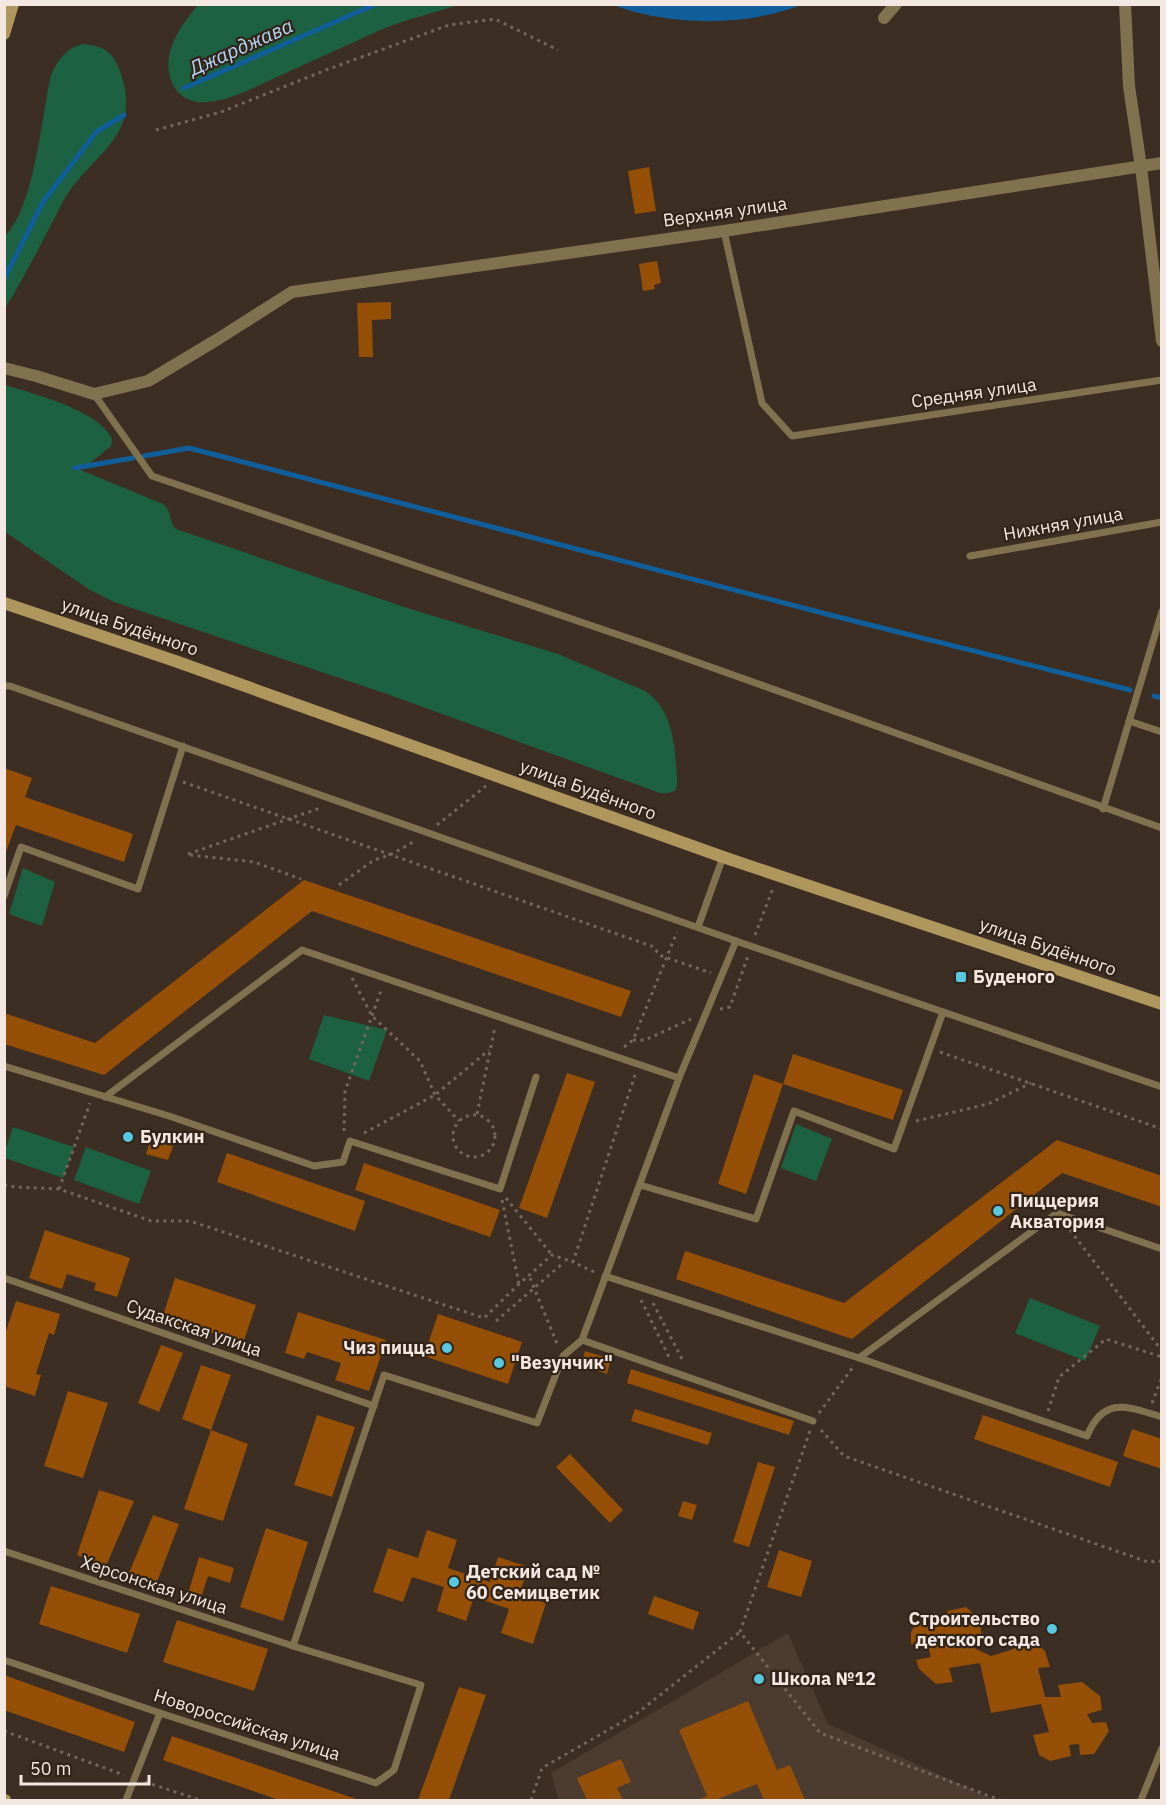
<svg xmlns="http://www.w3.org/2000/svg" width="1166" height="1805" viewBox="0 0 1166 1805" font-family="'IBM Plex Sans',sans-serif">
	<style>
		.education { fill: #4c3c30 }
		.green { fill: #1c6142 }
		.water { fill: #105f9a }
		.lines { fill: none; stroke-linecap: round; stroke-linejoin: round }
		.stream { stroke: #105f9a; stroke-width: 5 }
		.building { fill: #954f06 }
		.path { stroke: #74665d; stroke-width: 3; stroke-dasharray: 3 4.5; stroke-linecap: butt }
		.lane { stroke: #81724f; stroke-width: 7 }
		.street { stroke: #81724f; stroke-width: 12 }
		.secondary { stroke: #af965d; stroke-width: 12 }
		.poi-dot { fill: #56c9e1; stroke: #322419; stroke-width: 2 }
		.labels { text-anchor: middle; stroke-width: 4.5; stroke-linejoin: round; paint-order: stroke }
		.street-label { font-size: 18px; fill: #f2e8e1; stroke: #322419 }
		.poi-label { font-size: 18px; font-weight: bold; fill: #f2e8e1; stroke: #322419; text-anchor: start }
		.water-label { font-size: 20px; font-style: italic; fill: #b3d6f7; stroke: #322419 }
	</style>
	<rect width="100%" height="100%" fill="#3d2e23"/>
	<!-- education -->
	<path class="education" d="M 788,1633 L 828,1724 L 995,1800 L 559,1800 L 551,1773 Z"/>
	<!-- green -->
	<g class="green">
		<path d="M 198,5 L 198,4 L 458,5 C 431,14 402,20 376,32 C 343,47 310,62 277,77 C 255,87 232,100 208,102 C 188,104 173,94 169,73 C 165,47 182,24 198,5 Z"/>
		<path d="M 82,44 C 103,46 112,50 120,71 C 143,136 96,150 66,196 C 61,205 56,215 51,225 C 36,253 22,282 5,308 L 5,236 C 35,206 41,118 51,75 C 58,60 65,49 82,44 Z"/>
		<path d="M 5,385 C 34,394 99,410 112,439 L 111,446 L 89,464 L 87,469 L 78,469 L 163,504 C 173,512 168,522 176,529 L 404,607 L 558,654 L 645,691 C 669,706 675,739 676,766 C 677,774 678,782 676,790 L 669,793 L 660,793 L 387,694 L 114,602 L 90,590 L 5,532 Z"/>
		<path d="M 23,868 L 55,882 L 42,926 L 9,914 Z"/>
		<path d="M 324,1015 L 387,1030 L 369,1081 L 309,1059 Z"/>
		<path d="M 796,1124 L 832,1139 L 816,1181 L 781,1168 Z"/>
		<path d="M 13,1127 L 74,1147 L 63,1178 L 5,1158 L 5,1151 Z"/>
		<path d="M 86,1147 L 151,1171 L 139,1204 L 74,1180 Z"/>
		<path d="M 1030,1298 L 1100,1326 L 1085,1361 L 1015,1333 Z"/>
	</g>
	<!-- water -->
	<path class="water" d="M 613,5 L 801,5 C 745,27 668,26 613,5 Z"/>
	<g class="lines">
		<!-- stream -->
		<g class="stream">
			<path d="M 184,88 L 376,4"/>
			<path d="M 4,279 L 43,202 L 96,132 L 124,115"/>
			<path d="M 144,456 L 189,448 L 838,617 L 1130,690"/>
			<path d="M 75,468 L 133,458"/>
			<path d="M 1154,696 L 1162,698"/>
		</g>
	</g>
	<!-- building -->
	<g class="building">
		<path d="M 649,167 L 656,211 L 635,214 L 628,171 Z"/>
		<path d="M 657,261 L 661,283 L 654,285 L 655,289 L 643,291 L 639,264 Z"/>
		<path d="M 391,302 L 391,319 L 372,320 L 373,357 L 359,357 L 357,303 Z"/>
		<path d="M 4,768 L 32,778 L 25,797 L 133,834 L 124,862 L 16,825 L 4,857 Z"/>
		<path d="M 304,880 L 631,991 L 621,1017 L 312,911 L 104,1075 L 4,1044 L 4,1013 L 95,1043 Z"/>
		<path d="M 793,1054 L 903,1090 L 893,1120 L 783,1084 Z"/>
		<path d="M 567,1073 L 595,1082 L 547,1218 L 519,1208 Z"/>
		<path d="M 754,1074 L 783,1084 L 746,1194 L 718,1184 Z"/>
		<path d="M 151,1139 L 173,1146 L 168,1160 L 146,1154 Z"/>
		<path d="M 1057,1140 L 1162,1176 L 1162,1207 L 1062,1173 L 852,1339 L 676,1279 L 685,1251 L 844,1303 Z"/>
		<path d="M 227,1153 L 365,1201 L 355,1231 L 217,1182 Z"/>
		<path d="M 364,1163 L 500,1210 L 490,1237 L 355,1190 Z"/>
		<path d="M 45,1230 L 130,1258 L 117,1297 L 94,1290 L 96,1283 L 67,1274 L 62,1289 L 29,1278 Z"/>
		<path d="M 175,1278 L 256,1305 L 241,1349 L 221,1342 L 223,1337 L 183,1323 L 181,1328 L 161,1322 Z"/>
		<path d="M 16,1301 L 60,1314 L 54,1335 L 49,1333 L 36,1374 L 41,1375 L 35,1396 L 4,1386 L 4,1337 Z"/>
		<path d="M 298,1312 L 386,1340 L 369,1391 L 335,1380 L 341,1363 L 307,1352 L 304,1359 L 285,1353 Z"/>
		<path d="M 438,1314 L 522,1342 L 508,1384 L 424,1356 Z"/>
		<path d="M 161,1345 L 183,1353 L 159,1412 L 138,1403 Z"/>
		<path d="M 585,1351 L 611,1359 L 607,1374 L 581,1365 Z"/>
		<path d="M 201,1365 L 231,1375 L 211,1430 L 182,1419 Z"/>
		<path d="M 631,1369 L 794,1421 L 789,1435 L 627,1383 Z"/>
		<path d="M 68,1391 L 108,1403 L 83,1478 L 44,1466 Z"/>
		<path d="M 635,1409 L 712,1433 L 708,1445 L 631,1421 Z"/>
		<path d="M 317,1415 L 355,1427 L 332,1497 L 294,1485 Z"/>
		<path d="M 983,1415 L 1118,1462 L 1110,1487 L 974,1439 Z"/>
		<path d="M 1132,1429 L 1162,1439 L 1162,1469 L 1123,1456 Z"/>
		<path d="M 211,1430 L 248,1444 L 223,1521 L 184,1509 Z"/>
		<path d="M 570,1454 L 623,1510 L 610,1523 L 556,1467 Z"/>
		<path d="M 758,1462 L 775,1467 L 749,1547 L 733,1542 Z"/>
		<path d="M 99,1490 L 134,1501 L 106,1566 L 77,1555 Z"/>
		<path d="M 683,1501 L 697,1505 L 692,1520 L 678,1516 Z"/>
		<path d="M 153,1515 L 179,1524 L 157,1582 L 129,1573 Z"/>
		<path d="M 266,1528 L 308,1542 L 283,1621 L 240,1607 Z"/>
		<path d="M 427,1530 L 457,1540 L 448,1568 L 490,1582 L 498,1557 L 529,1567 L 519,1594 L 546,1603 L 533,1644 L 501,1633 L 509,1609 L 474,1597 L 466,1621 L 437,1611 L 444,1587 L 412,1577 L 403,1602 L 373,1592 L 388,1548 L 418,1558 Z"/>
		<path d="M 779,1550 L 812,1561 L 801,1597 L 767,1587 Z"/>
		<path d="M 199,1557 L 234,1568 L 230,1583 L 208,1576 L 200,1601 L 187,1597 Z"/>
		<path d="M 51,1586 L 140,1614 L 127,1653 L 39,1624 Z"/>
		<path d="M 654,1596 L 699,1612 L 693,1630 L 648,1614 Z"/>
		<path d="M 966,1607 L 979,1619 L 982,1635 L 967,1636 L 972,1647 L 991,1656 L 1014,1649 L 1010,1641 L 1031,1638 L 1045,1651 L 1050,1667 L 1038,1668 L 1045,1697 L 1061,1697 L 1058,1685 L 1082,1682 L 1100,1696 L 1102,1710 L 1087,1714 L 1092,1723 L 1106,1722 L 1109,1731 L 1094,1754 L 1080,1755 L 1079,1744 L 1069,1745 L 1071,1756 L 1050,1761 L 1039,1755 L 1033,1735 L 1049,1732 L 1041,1704 L 991,1713 L 980,1663 L 949,1668 L 953,1682 L 936,1684 L 919,1669 L 916,1660 L 931,1657 L 927,1644 L 911,1644 L 911,1632 L 919,1619 L 935,1612 L 938,1627 L 951,1624 L 947,1611 Z"/>
		<path d="M 177,1620 L 268,1649 L 254,1691 L 163,1662 Z"/>
		<path d="M 4,1675 L 135,1722 L 124,1752 L 4,1710 Z"/>
		<path d="M 459,1687 L 486,1695 L 449,1800 L 418,1800 Z"/>
		<path d="M 748,1701 L 777,1770 L 790,1765 L 805,1800 L 764,1800 L 757,1784 L 715,1800 L 698,1800 L 707,1796 L 679,1730 Z"/>
		<path d="M 172,1736 L 359,1800 L 279,1800 L 163,1760 Z"/>
		<path d="M 621,1759 L 631,1782 L 617,1788 L 623,1800 L 587,1800 L 577,1778 Z"/>
	</g>
	<g class="lines">
		<!-- path -->
		<g class="path">
			<path d="M 156,130 L 221,112 L 326,70 L 449,25 L 495,19 L 558,50"/>
			<path d="M 183,782 L 654,947 L 659,955 L 711,973"/>
			<path d="M 437,825 L 486,786"/>
			<path d="M 188,854 L 320,808"/>
			<path d="M 190,855 L 254,862 L 301,879"/>
			<path d="M 339,885 L 374,860 L 390,855 L 415,841"/>
			<path d="M 755,935 L 773,888"/>
			<path d="M 352,978 L 372,1016 L 420,1061 L 435,1095 L 459,1121"/>
			<path d="M 720,1009 L 730,1007 L 748,956"/>
			<path d="M 633,1040 L 645,1040 L 691,1019"/>
			<path d="M 624,1047 L 633,1040 L 677,932"/>
			<path d="M 940,1052 L 1162,1129"/>
			<path d="M 477,1114 L 495,1027"/>
			<circle cx="474" cy="1136" r="21"/>
			<path d="M 916,1121 L 988,1104 L 1031,1083"/>
			<path d="M 344,1131 L 345,1091 L 382,988"/>
			<path d="M 364,1133 L 435,1095 L 489,1050"/>
			<path d="M 4,1185 L 15,1187 L 59,1189 L 151,1221 L 190,1221 L 484,1318 L 519,1284 L 552,1255 L 573,1262"/>
			<path d="M 59,1189 L 90,1103"/>
			<path d="M 506,1198 L 552,1255"/>
			<path d="M 502,1200 L 519,1284"/>
			<path d="M 1070,1230 L 1162,1351"/>
			<path d="M 594,1272 L 573,1262 L 635,1075"/>
			<path d="M 530,1278 L 558,1346"/>
			<path d="M 641,1300 L 670,1359"/>
			<path d="M 653,1303 L 684,1363"/>
			<path d="M 496,1321 L 562,1264"/>
			<path d="M 1152,1403 L 1162,1377"/>
			<path d="M 1048,1411 L 1059,1377 L 1106,1339 L 1162,1357"/>
			<path d="M 819,1413 L 853,1367"/>
			<path d="M 821,1430 L 844,1456 L 1148,1562 L 1162,1561"/>
			<path d="M 810,1431 L 740,1632 L 820,1733 L 1000,1800"/>
			<path d="M 4,1731 L 124,1775"/>
			<path d="M 145,1782 L 200,1800"/>
			<path d="M 531,1800 L 542,1768 L 636,1714 L 740,1632"/>
		</g>
		<!-- lane -->
		<g class="lane">
			<path d="M 724,231 L 762,403 L 792,436 L 1162,380"/>
			<path d="M 94,394 L 152,476 L 663,650 L 1162,828"/>
			<path d="M 970,556 L 1162,522"/>
			<path d="M 4,686 L 10,686 L 736,941 L 1162,1087"/>
			<path d="M 1129,721 L 1162,732"/>
			<path d="M 1103,809 L 1162,611"/>
			<path d="M 4,896 L 21,847 L 138,889 L 183,746"/>
			<path d="M 698,927 L 723,857"/>
			<path d="M 4,1066 L 169,1116 L 314,1166 L 343,1162 L 350,1141 L 500,1189 L 536,1077"/>
			<path d="M 105,1097 L 302,950 L 679,1078"/>
			<path d="M 640,1185 L 756,1219 L 794,1111 L 894,1149 L 943,1012"/>
			<path d="M 605,1276 L 859,1358 L 1087,1436 C 1104,1395 1128,1407 1162,1417"/>
			<path d="M 4,1278 L 374,1406"/>
			<path d="M 582,1340 L 813,1421"/>
			<path d="M 859,1358 L 1057,1213 L 1162,1249"/>
			<path d="M 4,1551 L 293,1646 L 421,1685 L 394,1770 L 376,1783 L 160,1713 L 4,1660"/>
			<path d="M 293,1646 L 384,1375 L 537,1423 L 563,1356 L 582,1340 L 679,1078 L 736,941"/>
			<path d="M 126,1800 L 160,1713"/>
			<path d="M 1141,1800 L 1162,1748"/>
		</g>
		<!-- street -->
		<g class="street">
			<path d="M 1125,4 L 1129,86 L 1141,167 L 1162,341"/>
			<path d="M 884,18 L 896,4"/>
			<path d="M 4,368 L 36,376 L 94,394 L 148,381 L 218,339 L 292,292 L 724,231 L 1162,163"/>
		</g>
		<!-- secondary -->
		<g class="secondary">
			<path d="M 4,34 L 13,4"/>
			<path d="M 4,603 L 175,661 L 723,857 L 1162,1004"/>
			<path d="M 4,1800 L 5,1800"/>
		</g>
	</g>
	<!-- markers -->
	<g class="poi-dot">
		<rect x="955" y="971" width="12" height="12" rx="3"/>
		<circle cx="128" cy="1137" r="6"/>
		<circle cx="998" cy="1211" r="6"/>
		<circle cx="447" cy="1348" r="6"/>
		<circle cx="499" cy="1363" r="6"/>
		<circle cx="454" cy="1582" r="6"/>
		<circle cx="1052" cy="1629" r="6"/>
		<circle cx="759" cy="1679" r="6"/>
	</g>
	<g class="labels">
		<!-- street labels -->
		<g class="street-label">
			<text transform="translate(725 212) rotate(-8)" y="6">Верхняя улица</text>
			<text transform="translate(974 393) rotate(-8)" y="6">Средняя улица</text>
			<text transform="translate(1063 524) rotate(-10)" y="6">Нижняя улица</text>
			<text transform="translate(130 627) rotate(19)" y="6">улица Будённого</text>
			<text transform="translate(588 790) rotate(20)" y="6">улица Будённого</text>
			<text transform="translate(1048 947) rotate(19)" y="6">улица Будённого</text>
			<text transform="translate(194 1328) rotate(19)" y="6">Судакская улица</text>
			<text transform="translate(154 1585) rotate(18)" y="6">Херсонская улица</text>
			<text transform="translate(247 1725) rotate(18)" y="6">Новороссийская улица</text>
		</g>
		<!-- poi labels -->
		<g class="poi-label">
			<text x="973" y="983">Буденого</text>
			<text x="140" y="1143">Булкин</text>
			<text x="1010" y="1207">Пиццерия<tspan x="1010" dy="21">Акватория</tspan></text>
			<text x="435" y="1354" text-anchor="end">Чиз пицца</text>
			<text x="511" y="1369">"Везунчик"</text>
			<text x="466" y="1578">Детский сад №<tspan x="466" dy="21">60 Семицветик</tspan></text>
			<text x="1040" y="1625" text-anchor="end">Строительство<tspan x="1040" dy="21">детского сада</tspan></text>
			<text x="771" y="1685">Школа №12</text>
		</g>
		<!-- water labels -->
		<g class="water-label">
			<text transform="translate(241 47) rotate(-24)" y="7">Джарджава</text>
		</g>
	</g>
	<!-- border -->
	<rect width="1166" height="1805" fill="none" stroke="#f2e8e1" stroke-width="12"/>
	<!-- scale -->
	<path d="M21 1775v9h128v-9" fill="none" stroke="#f2e8e1" stroke-width="3"/>
	<text x="30" y="1775" font-size="18" fill="#f2e8e1" stroke="#322419" stroke-width="4.5" paint-order="stroke">50 m</text>
</svg>
